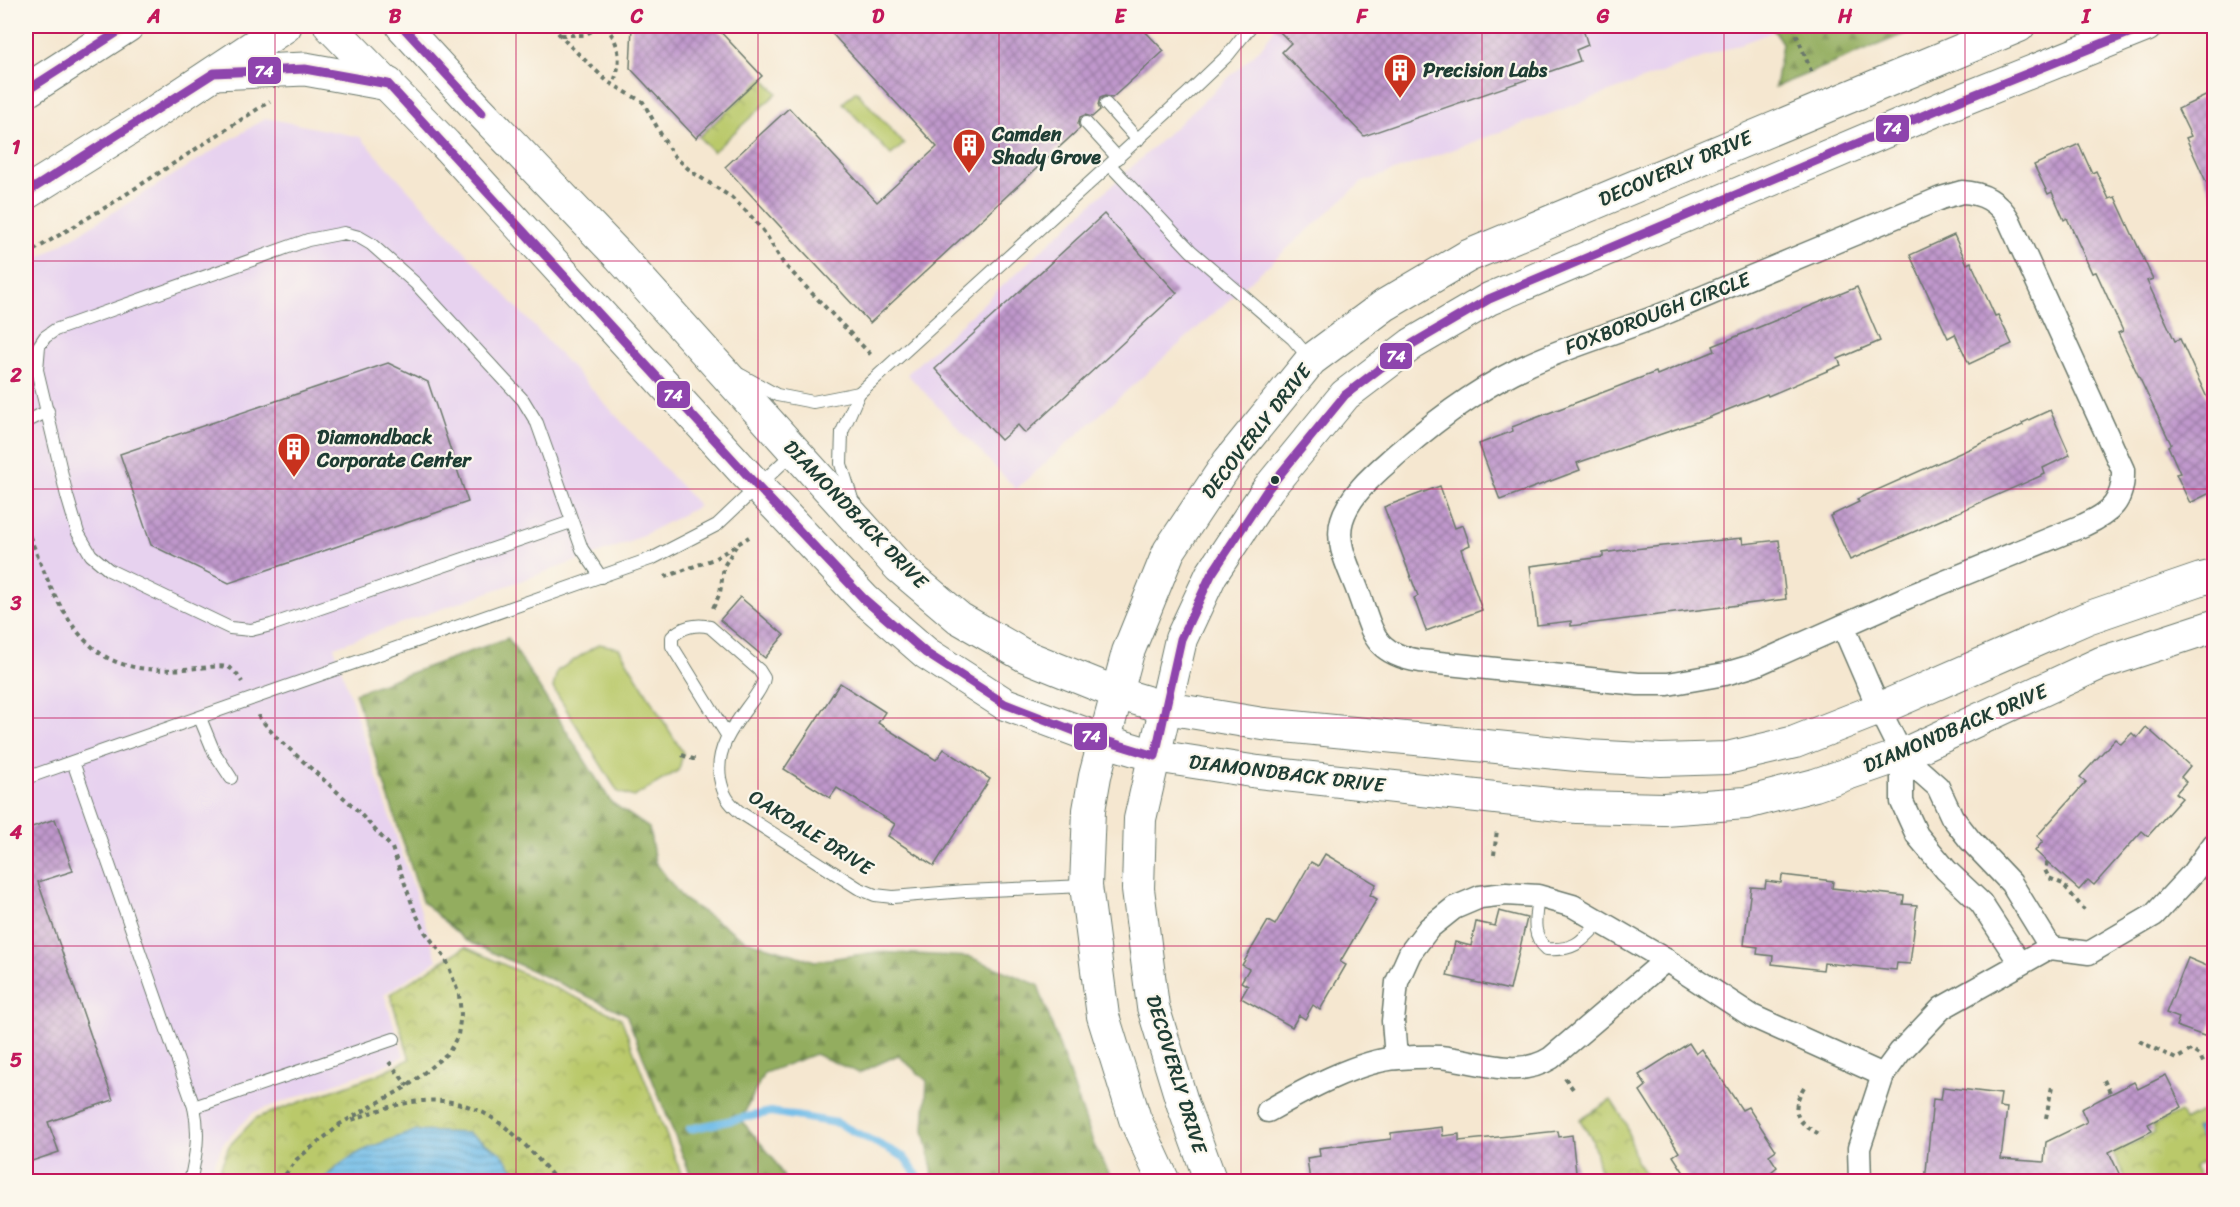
<svg xmlns="http://www.w3.org/2000/svg" width="2240" height="1207" viewBox="0 0 2240 1207" font-family="Sriracha,sans-serif">
	<style>
		.built { fill: #e7d2ef }
		.forest { fill: url(#forest-firs); stroke: #59754a; stroke-width: 1.5 }
		.park { fill: url(#park-crowns); stroke: #6c8350; stroke-width: 1.5 }
		.pitch { fill: #bac96b; stroke: #6c8350; stroke-width: 1.5 }
		.water { fill: url(#water-rules); stroke: #467c8e; stroke-width: 1.5 }
		.lines { fill: none; stroke-linecap: round; stroke-linejoin: round }
		.stream { stroke: #6ebbe8; stroke-width: 8 }
		.building { fill: url(#building-cross-hatch) }
		.lane-casing { stroke: #6a786b; stroke-width: 14 }
		.street-casing { stroke: #6a786b; stroke-width: 25 }
		.secondary-casing { stroke: #6a786b; stroke-width: 34 }
		.primary-casing { stroke: #6a786b; stroke-width: 35 }
		.path { stroke: #6a786b; stroke-width: 4; stroke-dasharray: 4.5 4.5; stroke-linecap: butt }
		.lane { stroke: #fff; stroke-width: 12 }
		.street { stroke: #fff; stroke-width: 22 }
		.secondary { stroke: #fff; stroke-width: 32 }
		.primary { stroke: #fff; stroke-width: 33 }
		.bus-1-casing { stroke: #fbf7ec; stroke-width: 14 }
		.bus-1 { stroke: #8e44ad; stroke-width: 9 }
		.grid { fill: none; stroke: #c2185b; stroke-width: 1.5; stroke-opacity: 0.55 }
		.bus-dot { fill: #1f3d34; stroke: #fbf7ec; stroke-width: 2 }
		.labels { text-anchor: middle; stroke-width: 4.5; stroke-linejoin: round; paint-order: stroke }
		.poi-label { font-size: 20px; font-weight: bold; fill: #1f3d34; stroke: #fbf7ec; text-anchor: start }
		.street-label { font-size: 20px; fill: #1f3d34; stroke: #fbf7ec }
		.line-badge { stroke: #fbf7ec; stroke-width: 2 }
		.badge-label { font-size: 16px; text-anchor: middle; font-weight: bold; fill: #fff }
		.neatline { fill: none; stroke: #c2185b; stroke-width: 2 }
		.grid-label { font-size: 20px; text-anchor: middle; font-weight: bold; fill: #c2185b }
	</style>
	<defs>
		<pattern id="forest-firs" width="22" height="20" patternUnits="userSpaceOnUse" patternTransform="scale(1.5)"><rect width="22" height="20" fill="#93ad5f"/><path d="M5 1l3.5 6h-7zM16 11l3.5 6h-7z" fill="#778e4f"/></pattern>
		<pattern id="park-crowns" width="20" height="18" patternUnits="userSpaceOnUse" patternTransform="scale(1.5)"><rect width="20" height="18" fill="#bac96b"/><path d="M2 6a3 3 0 1 1 6 0M12 15a3 3 0 1 1 6 0" fill="none" stroke="#97a459"/></pattern>
		<pattern id="water-rules" width="6" height="5" patternUnits="userSpaceOnUse" patternTransform="scale(1.5)"><rect width="6" height="5" fill="#6ebbe8"/><path d="M0 2.5h6" fill="none" stroke="#5a99bd"/></pattern>
		<pattern id="building-cross-hatch" width="8" height="8" patternUnits="userSpaceOnUse" patternTransform="scale(1.5)"><rect width="8" height="8" fill="#c098cc"/><path d="M0 0l8 8M0 8l8-8" fill="none" stroke="#9b7da6"/></pattern>
	</defs>
	<rect width="100%" height="100%" fill="#fbf7ec"/>
	<filter id="ink" filterUnits="userSpaceOnUse"><feTurbulence type="fractalNoise" baseFrequency=".0167" numOctaves="2"/><feDisplacementMap in="SourceGraphic" scale="12" xChannelSelector="R" yChannelSelector="G"/><feConvolveMatrix kernelMatrix="1 2 1 2 8 2 1 2 1" color-interpolation-filters="sRGB"/></filter>
	<filter id="wash" filterUnits="userSpaceOnUse"><feTurbulence type="fractalNoise" baseFrequency=".008" numOctaves="4" result="noise"/><feDisplacementMap in="SourceGraphic" scale="24" xChannelSelector="R" yChannelSelector="G"/><feGaussianBlur stdDeviation="1.35" result="paint"/><feColorMatrix in="noise" values="0 0 0 0 0 0 0 0 0 0 0 0 0 0 0 0 0 1.4 0 .05"/><feComposite in="paint" operator="in"/></filter>
	<g filter="url(#wash)">
		<rect width="100%" height="100%" fill="#f5e7d0"/>
		<!-- built -->
		<g class="built">
			<path d="M 1276,26 L 1789,26 L 1361,183 L 1016,489 L 907,374 L 1262,47 Z"/>
			<path d="M 266,118 L 360,137 L 699,506 L 630,542 L 334,647 L 437,960 L 384,994 L 404,1056 L 376,1069 L 254,1112 L 223,1143 L 207,1181 L 26,1181 L 26,266 Z"/>
		</g>
		<!-- forest -->
		<g class="forest">
			<path d="M 1771,26 L 1924,26 L 1775,87 L 1782,43 Z"/>
			<path d="M 508,638 L 611,802 L 649,828 L 655,862 L 683,899 L 745,940 L 815,961 L 877,952 L 970,957 L 1038,985 L 1094,1145 L 1113,1181 L 922,1181 L 933,1174 L 924,1130 L 927,1081 L 898,1055 L 859,1073 L 815,1054 L 764,1073 L 741,1120 L 773,1158 L 786,1181 L 693,1181 L 626,1014 L 465,940 L 422,901 L 355,693 Z"/>
		</g>
		<!-- park -->
		<g class="park">
			<path d="M 763,78 L 777,93 L 713,152 L 699,137 Z"/>
			<path d="M 465,947 L 621,1018 L 684,1181 L 215,1182 L 229,1146 L 256,1118 L 376,1075 L 410,1059 L 390,994 Z"/>
			<path d="M 1611,1100 L 1626,1123 L 1636,1161 L 1650,1181 L 1603,1181 L 1602,1179 L 1592,1139 L 1580,1120 Z"/>
			<path d="M 2214,1105 L 2214,1156 L 2194,1166 L 2202,1181 L 2127,1181 L 2113,1153 L 2155,1133 L 2152,1126 L 2180,1112 L 2184,1121 Z"/>
		</g>
		<!-- pitch -->
		<g class="pitch">
			<path d="M 856,91 L 904,144 L 891,155 L 843,103 Z"/>
			<path d="M 599,644 L 619,648 L 683,753 L 679,770 L 634,797 L 618,792 L 553,688 L 557,671 Z"/>
		</g>
		<!-- water -->
		<g class="water">
			<path d="M 2214,1119 L 2214,1139 L 2203,1144 L 2195,1128 Z"/>
			<path d="M 415,1131 L 468,1133 L 500,1152 L 523,1181 L 322,1181 C 348,1152 380,1143 415,1131 Z"/>
		</g>
		<g class="lines">
			<!-- stream -->
			<path class="stream" d="M 690,1129 L 771,1112 L 837,1123 L 904,1157 L 922,1182"/>
		</g>
		<g id="blocks">
			<!-- building -->
			<g class="building">
				<path d="M 632,26 L 715,26 L 762,76 L 696,138 L 630,68 Z"/>
				<path d="M 825,26 L 1140,26 L 1164,51 L 1112,98 L 1105,96 L 1100,98 L 1098,105 L 1100,110 L 1092,117 L 1085,115 L 1080,117 L 1078,124 L 1080,128 L 870,323 L 725,167 L 789,108 L 877,202 L 937,147 Z"/>
				<path d="M 1274,26 L 1582,26 L 1588,45 L 1576,50 L 1580,61 L 1364,136 L 1282,52 L 1291,43 Z"/>
				<path d="M 2214,92 L 2214,199 L 2186,138 L 2191,136 L 2178,109 Z"/>
				<path d="M 2079,144 L 2092,173 L 2096,171 L 2109,199 L 2115,197 L 2153,279 L 2147,281 L 2175,341 L 2180,339 L 2214,413 L 2214,491 L 2190,503 L 2176,474 L 2180,473 L 2168,446 L 2171,444 L 2118,333 L 2123,331 L 2096,272 L 2092,273 L 2067,218 L 2064,220 L 2052,192 L 2048,194 L 2034,165 Z"/>
				<path d="M 1104,214 L 1177,293 L 1025,433 L 1018,425 L 1001,440 L 935,369 Z"/>
				<path d="M 1954,235 L 1967,264 L 1971,262 L 1995,316 L 1998,315 L 2012,344 L 1969,364 L 1955,334 L 1948,338 L 1910,255 Z"/>
				<path d="M 1857,287 L 1880,341 L 1838,359 L 1841,365 L 1768,396 L 1767,394 L 1705,419 L 1577,463 L 1580,470 L 1500,500 L 1479,444 L 1513,431 L 1512,427 L 1656,372 L 1657,375 L 1715,351 L 1713,346 Z"/>
				<path d="M 388,363 L 428,382 L 468,502 L 229,583 L 151,545 L 120,454 Z"/>
				<path d="M 2050,410 L 2070,455 L 2043,468 L 2045,474 L 1850,560 L 1830,516 L 1859,502 L 1857,499 L 2023,425 L 2022,423 Z"/>
				<path d="M 1440,486 L 1455,528 L 1463,525 L 1470,545 L 1461,549 L 1482,610 L 1426,631 L 1414,598 L 1418,596 L 1384,507 Z"/>
				<path d="M 1742,538 L 1743,544 L 1779,540 L 1786,599 L 1571,626 L 1571,621 L 1537,625 L 1530,566 L 1603,557 L 1603,553 L 1624,550 Z"/>
				<path d="M 740,597 L 784,635 L 765,658 L 720,620 Z"/>
				<path d="M 840,683 L 885,712 L 878,723 L 936,760 L 944,749 L 990,779 L 934,866 L 888,836 L 895,824 L 837,788 L 830,798 L 784,769 Z"/>
				<path d="M 2146,727 L 2190,766 L 2181,777 L 2186,782 L 2176,793 L 2182,798 L 2148,836 L 2142,831 L 2094,885 L 2088,880 L 2079,890 L 2035,851 L 2043,841 L 2037,836 L 2086,782 L 2080,777 L 2115,739 L 2121,744 L 2132,733 L 2137,738 Z"/>
				<path d="M 55,819 L 73,871 L 38,882 L 113,1100 L 48,1122 L 59,1152 L 26,1163 L 26,829 Z"/>
				<path d="M 1325,854 L 1376,884 L 1370,895 L 1377,899 L 1340,962 L 1346,965 L 1320,1010 L 1313,1005 L 1305,1019 L 1299,1015 L 1292,1027 L 1241,998 L 1248,986 L 1241,982 L 1249,969 L 1242,965 L 1268,921 L 1275,925 L 1311,862 L 1318,866 Z"/>
				<path d="M 1782,875 L 1833,881 L 1832,888 L 1904,896 L 1903,904 L 1917,905 L 1910,964 L 1897,963 L 1896,970 L 1824,963 L 1823,970 L 1772,964 L 1773,956 L 1757,954 L 1758,947 L 1744,945 L 1751,887 L 1765,888 L 1766,881 L 1781,883 Z"/>
				<path d="M 1499,911 L 1527,918 L 1510,990 L 1447,976 L 1455,942 L 1471,946 L 1476,922 L 1495,926 Z"/>
				<path d="M 2188,958 L 2214,969 L 2214,1018 L 2207,1037 L 2176,1026 L 2179,1018 L 2166,1013 Z"/>
				<path d="M 1689,1043 L 1696,1054 L 1702,1049 L 1742,1110 L 1748,1107 L 1776,1150 L 1769,1155 L 1777,1167 L 1771,1172 L 1777,1182 L 1690,1182 L 1673,1156 L 1679,1152 L 1640,1091 L 1646,1086 L 1639,1075 Z"/>
				<path d="M 2166,1075 L 2182,1107 L 2148,1124 L 2152,1131 L 2109,1152 L 2123,1182 L 1925,1182 L 1933,1099 L 1941,1100 L 1943,1087 L 2001,1094 L 1999,1107 L 2007,1108 L 2001,1159 L 2044,1162 L 2046,1142 L 2087,1122 L 2081,1109 L 2134,1082 L 2138,1089 Z"/>
				<path d="M 1442,1127 L 1443,1136 L 1459,1134 L 1459,1141 L 1558,1131 L 1559,1137 L 1572,1135 L 1577,1182 L 1310,1182 L 1307,1158 L 1320,1156 L 1319,1148 L 1391,1139 L 1391,1133 Z"/>
			</g>
		</g>
	</g>
	<g filter="url(#ink)">
		<use href="#blocks" fill-opacity="0" stroke="#6a786b" stroke-width="1.5"/>
		<g class="lines">
			<defs>
				<g id="lane">
					<path d="M 1106,104 L 1138,140"/>
					<path d="M 1086,123 L 1118,158"/>
					<path d="M 1110,165 L 1191,251 L 1293,339 L 1310,359"/>
					<path d="M 741,375 L 777,395 L 813,402 L 859,393"/>
					<path d="M 26,422 L 48,411"/>
					<path d="M 852,499 L 841,464 L 842,432 L 859,393 L 1185,96 L 1228,55 L 1251,26"/>
					<path d="M 571,522 L 271,625 L 251,630 L 230,628 L 109,570 L 91,555 L 78,533 L 67,496 L 37,370 L 39,346 L 45,337 L 55,330 L 308,240 L 344,233 L 359,237 L 371,244 L 415,283 L 523,400 L 537,423 L 582,549 L 601,577"/>
					<path d="M 200,718 L 214,752 L 231,778"/>
					<path d="M 727,735 L 672,646 L 672,637 C 681,627 697,623 710,627 L 759,670 L 764,678 C 763,686 758,692 754,698 C 736,723 715,746 720,778 C 723,794 728,803 741,813 L 858,888 L 875,895 L 893,897 L 965,891 L 1085,886"/>
					<path d="M 73,762 L 194,1107 C 200,1133 196,1156 190,1182"/>
					<path d="M 26,778 L 653,558 L 717,525 L 794,452"/>
					<path d="M 1538,896 C 1536,915 1530,935 1547,949 C 1575,951 1582,941 1600,922"/>
					<path d="M 194,1107 L 394,1039"/>
				</g>
				<g id="street">
					<path d="M 1962,192 C 1983,193 1998,201 2009,220 L 2123,470 C 2124,501 2111,513 2084,525 L 1908,597 L 1755,665 L 1725,674 L 1668,684 L 1638,684 L 1420,661 C 1371,653 1373,631 1357,589 C 1349,568 1335,543 1342,520 C 1350,493 1377,472 1397,454 C 1443,414 1491,379 1549,356 C 1588,340 1629,328 1668,312 C 1759,273 1850,236 1941,198 Z"/>
					<path d="M 1843,626 L 1879,709 L 1902,755 L 1938,787 L 1952,817 L 1970,840 L 2011,883 L 2051,948"/>
					<path d="M 1902,755 L 1902,802 L 1917,835 L 1946,870 L 1981,903 L 2020,963"/>
					<path d="M 1396,1058 L 1393,1021 L 1397,982 L 1410,953 L 1429,928 L 1454,908 L 1480,897 L 1506,894 L 1538,896 L 1573,906 L 1666,960 L 1752,1016 L 1883,1075"/>
					<path d="M 1268,1111 C 1303,1091 1359,1060 1399,1058 C 1412,1057 1427,1056 1440,1057 C 1478,1060 1516,1080 1551,1058 L 1666,960"/>
					<path d="M 1860,1182 L 1859,1148 L 1883,1075 L 1900,1052 L 1942,1008 L 2047,949 L 2051,948 L 2089,953 L 2154,915 L 2192,874 L 2214,844"/>
				</g>
				<g id="secondary">
					<path d="M 330,26 L 445,144 L 758,487 L 864,599 L 926,653 L 1005,704 L 1105,741 L 1155,756 L 1258,772 L 1577,807 L 1664,809 L 1746,803 L 1815,785 L 1902,755 L 2101,663 L 2214,626"/>
					<path d="M 402,26 L 478,109 L 619,256 L 899,567 L 959,618 L 1025,656 L 1117,693 L 1166,708 L 1263,724 L 1587,756 L 1661,760 L 1727,758 L 1795,742 L 1879,709 L 2087,618 L 2201,579 L 2214,576"/>
					<path d="M 1164,1182 L 1135,1119 L 1103,1016 L 1086,886 L 1089,810 L 1095,776 L 1128,652 L 1169,551 L 1229,461 L 1311,360 L 1385,305 L 1468,256 L 2019,26"/>
					<path d="M 1211,1182 L 1183,1105 L 1153,1007 L 1138,889 L 1140,819 L 1181,639 L 1211,575 L 1268,489 L 1345,395 L 1412,344 L 1489,299 L 1946,106 L 2146,26"/>
				</g>
				<g id="primary">
					<path d="M 215,73 L 305,69 L 388,84"/>
					<path d="M 26,91 L 127,26"/>
					<path d="M 26,193 L 140,122 L 285,26"/>
				</g>
			</defs>
			<!-- lane casing -->
			<use href="#lane" class="lane-casing"/>
			<!-- street casing -->
			<use href="#street" class="street-casing"/>
			<!-- secondary casing -->
			<use href="#secondary" class="secondary-casing"/>
			<!-- primary casing -->
			<use href="#primary" class="primary-casing"/>
			<!-- path -->
			<g class="path">
				<path d="M 552,26 L 568,44 L 608,82 L 643,102 L 672,154 L 692,172 L 731,197 L 749,214 L 765,233 L 783,263 L 873,357"/>
				<path d="M 605,26 C 621,44 622,62 613,84"/>
				<path d="M 1793,26 L 1813,76"/>
				<path d="M 561,35 L 584,35 L 602,26"/>
				<path d="M 26,255 L 111,204 L 270,101"/>
				<path d="M 26,528 C 44,569 59,621 96,650 C 124,673 164,671 198,668 C 207,668 220,664 230,668 C 235,671 239,677 242,682"/>
				<path d="M 665,577 L 714,559 L 749,537"/>
				<path d="M 713,608 L 720,593 L 724,566 L 736,546"/>
				<path d="M 261,717 L 259,717 L 275,736 L 353,806 L 392,848 L 415,912 L 425,932 L 446,959 L 459,995 L 461,1014 L 458,1035 L 449,1052 L 408,1086 L 338,1125"/>
				<path d="M 682,755 L 693,759 L 699,759"/>
				<path d="M 1494,855 L 1497,830"/>
				<path d="M 2047,862 L 2045,870 L 2049,878 L 2063,884 L 2084,910"/>
				<path d="M 2139,1041 L 2176,1059 L 2191,1050 L 2200,1056 L 2204,1064"/>
				<path d="M 389,1062 L 408,1086"/>
				<path d="M 1565,1078 L 1573,1089"/>
				<path d="M 2104,1080 L 2111,1094"/>
				<path d="M 1804,1087 C 1789,1112 1797,1124 1822,1135"/>
				<path d="M 2046,1118 L 2052,1086"/>
				<path d="M 352,1120 C 422,1092 471,1089 526,1146 C 537,1158 548,1169 557,1182"/>
				<path d="M 280,1182 L 297,1159 L 340,1125"/>
			</g>
			<!-- lane -->
			<use href="#lane" class="lane"/>
			<!-- street -->
			<use href="#street" class="street"/>
			<!-- secondary -->
			<use href="#secondary" class="secondary"/>
			<!-- primary -->
			<use href="#primary" class="primary"/>
			<defs>
				<g id="bus-1">
					<path d="M 402,26 L 482,113"/>
					<path d="M 26,91 L 127,26"/>
					<path d="M 26,193 L 214,73 L 305,69 L 388,84 L 758,487 L 864,599 L 926,653 L 1005,704 L 1080,733 L 1155,756 L 1181,639 L 1211,575 L 1268,489 L 1345,395 L 1412,344 L 1489,299 L 1946,106 L 2146,26"/>
				</g>
			</defs>
			<!-- bus-1 casing -->
			<use href="#bus-1" class="bus-1-casing"/>
			<!-- bus-1 -->
			<use href="#bus-1" class="bus-1"/>
		</g>
	</g>
	<!-- grid -->
	<path class="grid" d="M 275,26 L 275,1182M 516,26 L 516,1182M 758,26 L 758,1182M 999,26 L 999,1182M 1241,26 L 1241,1182M 1482,26 L 1482,1182M 1724,26 L 1724,1182M 1965,26 L 1965,1182M 26,261 L 2214,261M 26,489 L 2214,489M 26,718 L 2214,718M 26,946 L 2214,946"/>
	<!-- icons -->
	<defs>
		<symbol id="building-pin" viewBox="-11 -11 22 30"><path d="M0 17L-7.5 6A9.5 9.5 0 1 1 7.5 6Z" fill="#c8321e" stroke="#fbf7ec"/><path d="M-4-6H4V6H1V3H-1V6H-4ZM-2.5-4.3h1.7v1.8h-1.7ZM.8-4.3h1.7v1.8H.8ZM-2.5-1h1.7V.8h-1.7ZM.8-1h1.7V.8H.8Z" fill="#fff"/></symbol>
	</defs>
	<g fill-rule="evenodd">
		<use href="#building-pin" x="1381" y="51" width="38" height="52"/>
		<use href="#building-pin" x="950" y="126" width="38" height="52"/>
		<use href="#building-pin" x="275" y="430" width="38" height="52"/>
	</g>
	<!-- markers -->
	<circle class="bus-dot" cx="1275" cy="480" r="5"/>
	<g class="labels">
		<!-- poi labels -->
		<g class="poi-label">
			<text x="1423" y="77">Precision Labs</text>
			<text x="992" y="141">Camden<tspan x="992" dy="23">Shady Grove</tspan></text>
			<text x="317" y="444">Diamondback<tspan x="317" dy="23">Corporate Center</tspan></text>
		</g>
		<!-- street labels -->
		<g class="street-label">
			<text transform="translate(1675 168) rotate(-23)" y="7">DECOVERLY DRIVE</text>
			<text transform="translate(1657 313) rotate(-21)" y="7">FOXBOROUGH CIRCLE</text>
			<text transform="translate(1256 431) rotate(-52)" y="7">DECOVERLY DRIVE</text>
			<text transform="translate(856 514) rotate(46)" y="7">DIAMONDBACK DRIVE</text>
			<text transform="translate(1955 728) rotate(-23)" y="7">DIAMONDBACK DRIVE</text>
			<text transform="translate(1287 773) rotate(7)" y="7">DIAMONDBACK DRIVE</text>
			<text transform="translate(811 832) rotate(32)" y="7">OAKDALE DRIVE</text>
			<text transform="translate(1177 1074) rotate(73)" y="7">DECOVERLY DRIVE</text>
		</g>
	</g>
	<g class="line-badge">
		<rect x="247" y="56" width="35" height="29" rx="6" fill="#8e44ad"/>
		<rect x="1875" y="114" width="35" height="29" rx="6" fill="#8e44ad"/>
		<rect x="1379" y="342" width="34" height="28" rx="6" fill="#8e44ad"/>
		<rect x="656" y="380" width="35" height="29" rx="6" fill="#8e44ad"/>
		<rect x="1073" y="722" width="35" height="29" rx="6" fill="#8e44ad"/>
	</g>
	<g class="badge-label">
		<text x="264" y="77">74</text>
		<text x="1892" y="134">74</text>
		<text x="1396" y="362">74</text>
		<text x="673" y="401">74</text>
		<text x="1091" y="742">74</text>
	</g>
	<!-- margin -->
	<rect width="2240" height="1207" fill="none" stroke="#fbf7ec" stroke-width="66"/>
	<rect x="33" y="33" width="2174" height="1141" class="neatline"/>
	<g class="grid-label">
		<text x="154" y="23">A</text>
		<text x="395" y="23">B</text>
		<text x="637" y="23">C</text>
		<text x="878" y="23">D</text>
		<text x="1120" y="23">E</text>
		<text x="1362" y="23">F</text>
		<text x="1603" y="23">G</text>
		<text x="1845" y="23">H</text>
		<text x="2086" y="23">I</text>
		<text x="16" y="154">1</text>
		<text x="16" y="382">2</text>
		<text x="16" y="610">3</text>
		<text x="16" y="839">4</text>
		<text x="16" y="1067">5</text>
	</g>
</svg>
